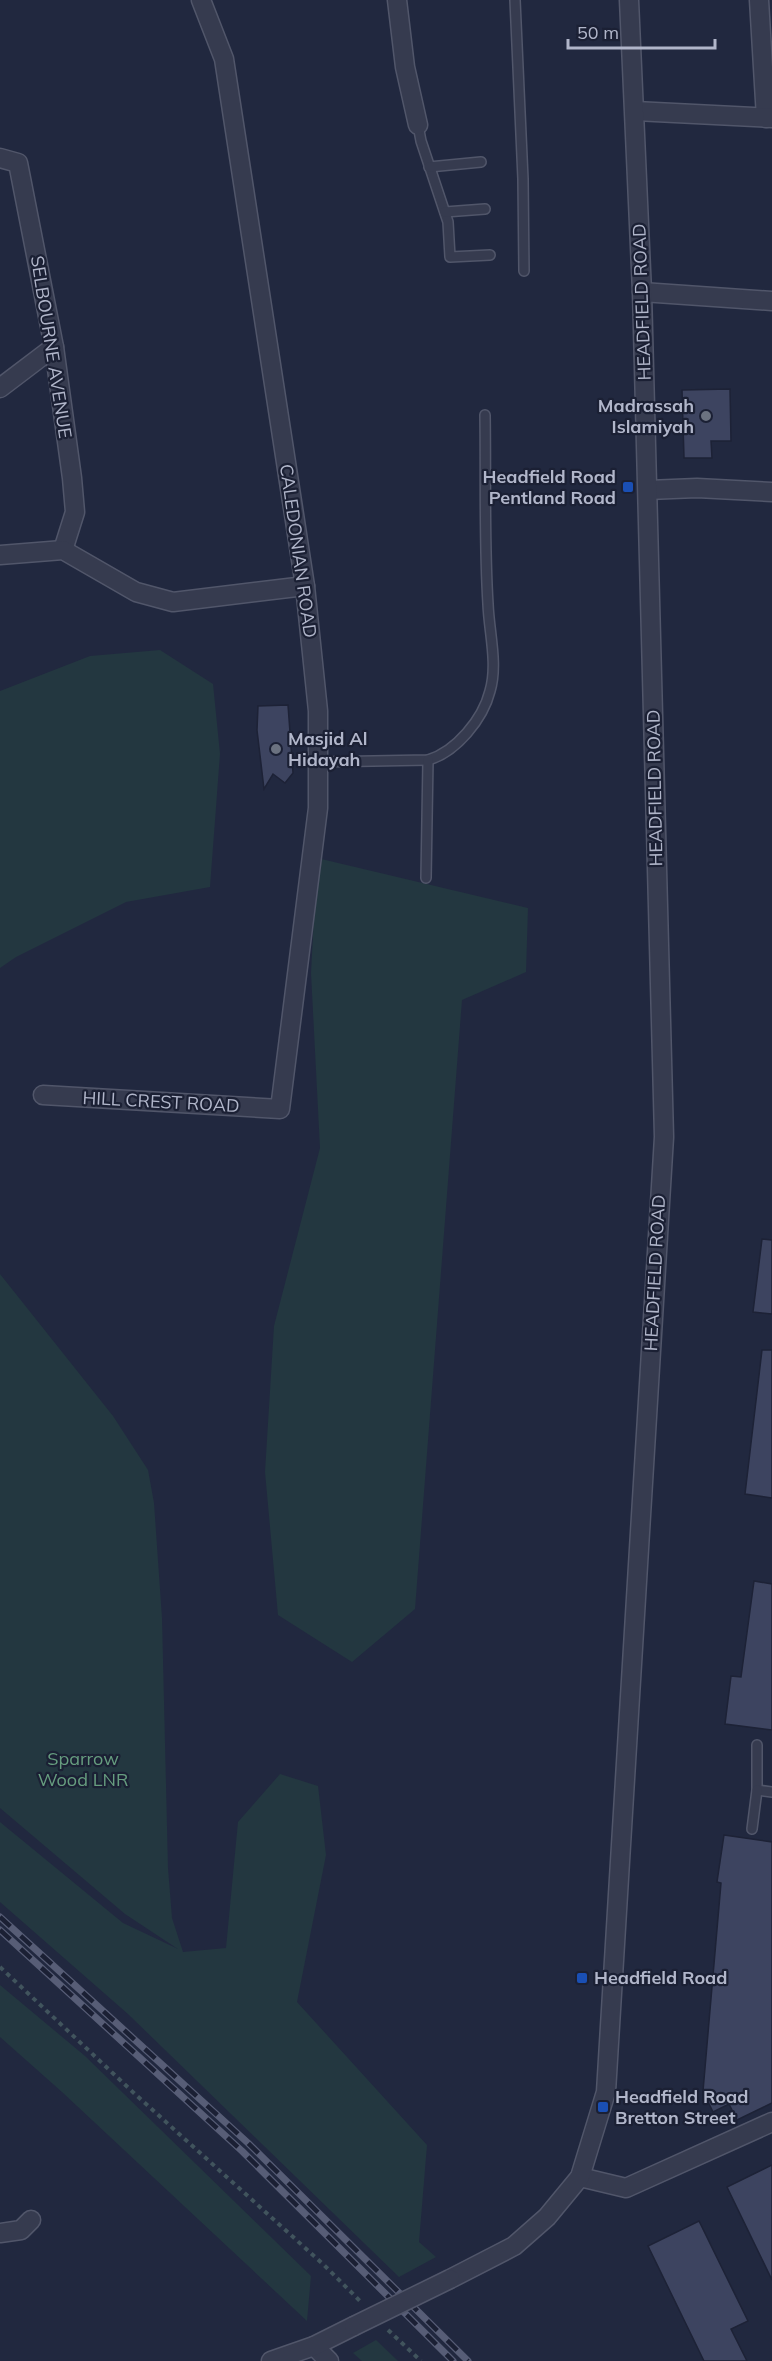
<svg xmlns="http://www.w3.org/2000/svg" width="772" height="2361" viewBox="0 0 772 2361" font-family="Mulish,sans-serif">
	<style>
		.green { fill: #233740 }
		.building { fill: #3d4460; stroke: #1d2236; stroke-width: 1.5 }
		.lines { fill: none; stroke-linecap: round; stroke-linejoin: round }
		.service-casing { stroke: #51566a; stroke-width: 12 }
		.minor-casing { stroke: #51566a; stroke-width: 21 }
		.tertiary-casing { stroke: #51566a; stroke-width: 21 }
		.path { stroke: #41545d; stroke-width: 4; stroke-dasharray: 4.5 4.5; stroke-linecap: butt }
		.service { stroke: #363b4f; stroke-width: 9 }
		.minor { stroke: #363b4f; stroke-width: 18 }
		.tertiary { stroke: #363b4f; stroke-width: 18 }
		.rail-casing { stroke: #575d76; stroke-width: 7 }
		.rail { stroke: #1b2034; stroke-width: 4.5; stroke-dasharray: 14; stroke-linecap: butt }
		.tertiary-bridge-casing { stroke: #51566a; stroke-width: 21; stroke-linecap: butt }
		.tertiary-bridge { stroke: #363b4f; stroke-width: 18 }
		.worship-dot { fill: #6b7280; stroke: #1b2034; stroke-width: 2 }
		.transit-dot { fill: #1a4fb4; stroke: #1b2034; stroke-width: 2 }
		.labels { text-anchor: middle; stroke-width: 4.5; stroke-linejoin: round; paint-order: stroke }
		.street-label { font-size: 18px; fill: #b1b6ca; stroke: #1b2034 }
		.poi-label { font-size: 18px; font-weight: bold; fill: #b1b6ca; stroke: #1b2034; text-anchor: start }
		.park-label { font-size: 18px; fill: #669d7f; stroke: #1b2034 }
	</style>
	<rect width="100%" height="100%" fill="#21283f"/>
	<!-- green -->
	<g class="green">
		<path d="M 160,650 L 213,684 L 220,754 L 210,887 L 126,902 L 16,957 L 0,968 L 0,691 L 90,656 Z"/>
		<path d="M 317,858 L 528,908 L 526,972 L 462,1000 L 415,1609 L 352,1662 L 278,1615 L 265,1472 L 274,1326 L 320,1148 L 311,973 Z"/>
		<path d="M 0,1274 L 113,1416 L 148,1470 L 154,1503 L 162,1618 L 168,1868 L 172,1918 L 183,1952 L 226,1948 L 238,1822 L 280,1774 L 318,1786 L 326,1855 L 297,2002 L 427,2145 L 419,2242 L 436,2257 L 399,2277 L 128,2014 L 0,1902 L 0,1822 L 123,1923 L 178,1949 L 125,1914 L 0,1808 Z"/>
		<path d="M 0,1985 L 85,2056 L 311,2276 L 307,2321 L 62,2092 L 0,2037 Z"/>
		<path d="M 376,2340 L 398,2361 L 362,2361 L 353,2353 Z"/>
	</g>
	<!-- building -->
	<g class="building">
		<path d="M 730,389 L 731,441 L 711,441 L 712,458 L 684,458 L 682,390 Z"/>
		<path d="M 288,705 L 293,773 L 285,783 L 273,774 L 264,789 L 257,730 L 258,706 Z"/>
		<path d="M 762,1239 L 772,1240 L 772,1314 L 753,1312 Z"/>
		<path d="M 762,1350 L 772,1350 L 772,1498 L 745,1494 Z"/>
		<path d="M 754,1581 L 772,1584 L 772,1730 L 725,1724 L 731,1676 L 741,1677 Z"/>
		<path d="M 724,1835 L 772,1842 L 772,2103 L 737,2120 L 729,2104 L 713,2112 L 703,2091 L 721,1883 L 717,1882 Z"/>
		<path d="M 772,2165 L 772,2280 L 727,2187 Z"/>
		<path d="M 699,2221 L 748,2321 L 731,2329 L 747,2361 L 704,2361 L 648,2246 Z"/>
	</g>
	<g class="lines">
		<defs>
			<g id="service">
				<path d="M 515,0 L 523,179 L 524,271"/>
				<path d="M 418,125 L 421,141 L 448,222 L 450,257 L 490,255"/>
				<path d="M 429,167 L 481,162"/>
				<path d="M 445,212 L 485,209"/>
				<path d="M 318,762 L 428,760 C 456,752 483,719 490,691 C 498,664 489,632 488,604 C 484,541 486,478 485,415"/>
				<path d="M 426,878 L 428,760"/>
				<path d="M 757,1745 L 757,1790 L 772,1792"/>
				<path d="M 752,1829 L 757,1790"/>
			</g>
			<g id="minor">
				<path d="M 397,0 L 405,67 L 418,125"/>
				<path d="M 759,0 L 766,118"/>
				<path d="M 635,111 L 772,118"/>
				<path d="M 0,158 L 18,163 L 54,347 L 72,478 L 75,512 L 63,550"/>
				<path d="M 642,292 L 772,301"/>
				<path d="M 0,388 L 54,347"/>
				<path d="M 648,490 L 697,488 L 772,492"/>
				<path d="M 0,555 L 63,550 L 136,592 L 173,602 L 305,586"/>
				<path d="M 43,1095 L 280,1109 L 318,808 L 318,711 L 305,586 L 224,59 L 201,0"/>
				<path d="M 0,2233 L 21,2230 L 31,2220"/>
				<path d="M 314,2346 L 329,2361"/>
			</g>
			<g id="tertiary">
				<path d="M 580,2177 L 626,2188 L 772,2122"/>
				<path d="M 450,2279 L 514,2246 L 547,2217 L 580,2177 L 606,2092 L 664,1137 L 642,292 L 629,0"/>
				<path d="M 271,2361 L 314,2346 L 354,2326"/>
			</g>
		</defs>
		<!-- service casing -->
		<use href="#service" class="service-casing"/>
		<!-- minor casing -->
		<use href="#minor" class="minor-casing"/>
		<!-- tertiary casing -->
		<use href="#tertiary" class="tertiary-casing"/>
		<!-- path -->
		<g class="path">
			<path d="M 0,1967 L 135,2094 L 324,2265 L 362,2303"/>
			<path d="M 388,2330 L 421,2361"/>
		</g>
		<!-- service -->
		<use href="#service" class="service"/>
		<!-- minor -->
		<use href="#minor" class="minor"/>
		<!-- tertiary -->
		<use href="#tertiary" class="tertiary"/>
		<defs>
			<g id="rail">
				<path d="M 0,1917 L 248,2143 L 468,2361"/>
				<path d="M 0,1930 L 242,2151 L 453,2361"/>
			</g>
		</defs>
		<!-- rail casing -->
		<use href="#rail" class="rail-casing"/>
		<!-- rail -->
		<use href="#rail" class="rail"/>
		<defs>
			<path id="tertiary-bridge" d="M 354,2326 L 450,2279"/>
		</defs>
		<!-- tertiary-bridge casing -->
		<use href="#tertiary-bridge" class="tertiary-bridge-casing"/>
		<!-- tertiary-bridge -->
		<use href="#tertiary-bridge" class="tertiary-bridge"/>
	</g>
	<!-- markers -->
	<g class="worship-dot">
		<circle cx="706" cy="416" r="6"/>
		<circle cx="276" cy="749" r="6"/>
	</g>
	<g class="transit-dot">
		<rect x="622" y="481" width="12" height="12" rx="3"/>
		<rect x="576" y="1972" width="12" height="12" rx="3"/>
		<rect x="597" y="2101" width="12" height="12" rx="3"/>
	</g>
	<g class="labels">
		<!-- street labels -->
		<g class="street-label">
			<text transform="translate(642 302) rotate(-92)" y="6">HEADFIELD ROAD</text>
			<text transform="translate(51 347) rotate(81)" y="6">SELBOURNE AVENUE</text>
			<text transform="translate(298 551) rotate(82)" y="6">CALEDONIAN ROAD</text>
			<text transform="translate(655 788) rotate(-91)" y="6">HEADFIELD ROAD</text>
			<text transform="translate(161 1102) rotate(3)" y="6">HILL CREST ROAD</text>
			<text transform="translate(655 1273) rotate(-87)" y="6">HEADFIELD ROAD</text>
		</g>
		<!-- poi labels -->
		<g class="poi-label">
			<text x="694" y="412" text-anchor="end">Madrassah<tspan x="694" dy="21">Islamiyah</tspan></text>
			<text x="616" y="483" text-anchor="end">Headfield Road<tspan x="616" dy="21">Pentland Road</tspan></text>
			<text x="288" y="745">Masjid Al<tspan x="288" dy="21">Hidayah</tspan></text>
			<text x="594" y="1984">Headfield Road</text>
			<text x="615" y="2103">Headfield Road<tspan x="615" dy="21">Bretton Street</tspan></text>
		</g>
		<!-- park labels -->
		<g class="park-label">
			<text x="83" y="1765">Sparrow<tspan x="83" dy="21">Wood LNR</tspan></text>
		</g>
	</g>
	<!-- scale -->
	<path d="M568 39v9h147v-9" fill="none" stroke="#b1b6ca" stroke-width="3"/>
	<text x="577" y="39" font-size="18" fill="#b1b6ca" stroke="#1b2034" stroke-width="4.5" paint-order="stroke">50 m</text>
</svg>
